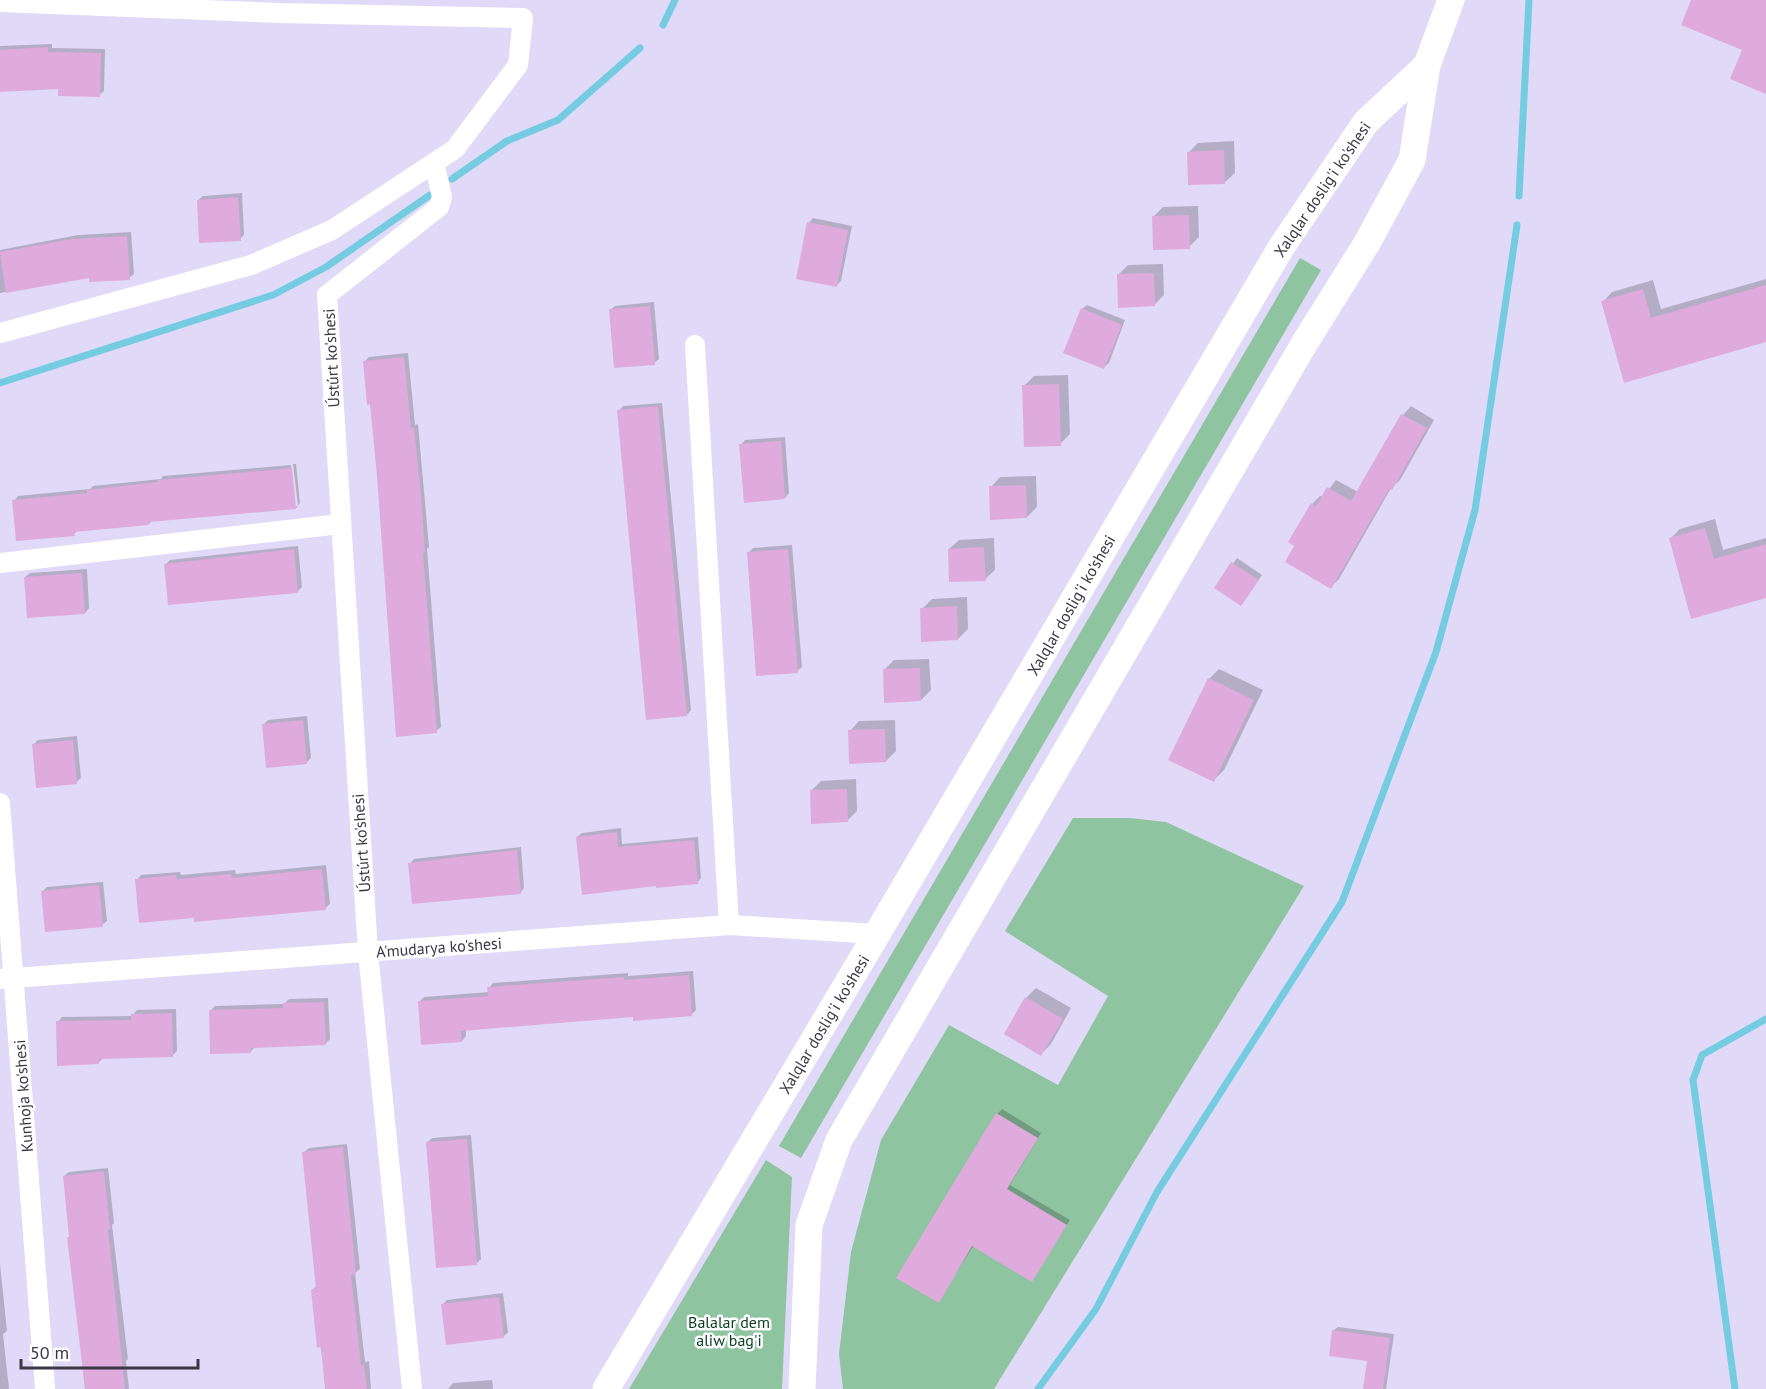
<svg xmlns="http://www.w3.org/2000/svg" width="1766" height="1389" viewBox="0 0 1766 1389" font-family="'PT Sans',sans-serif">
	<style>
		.green { fill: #8fc4a1 }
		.shadow { fill: #0003 }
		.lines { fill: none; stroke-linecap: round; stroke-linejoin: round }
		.stream { stroke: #75cce0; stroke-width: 7 }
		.building { fill: #dfabdc }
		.minor { stroke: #fff; stroke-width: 20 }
		.secondary { stroke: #fff; stroke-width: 27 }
		.labels { text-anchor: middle; stroke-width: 5; stroke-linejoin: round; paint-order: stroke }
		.street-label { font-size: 16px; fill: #3a3844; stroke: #fff }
		.park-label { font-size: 16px; fill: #0a3e23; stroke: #fff }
	</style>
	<rect width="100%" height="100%" fill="#e0daf8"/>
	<!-- green -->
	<g class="green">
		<path d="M 1300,258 L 1321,270 L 801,1158 L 779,1146 Z"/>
		<path d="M 1073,818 L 1130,818 L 1166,822 L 1304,886 L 994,1389 L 843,1389 L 839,1354 L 851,1252 L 881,1140 L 949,1025 L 1058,1085 L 1108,996 L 1005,931 Z"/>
		<path d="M 766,1160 L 792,1177 L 782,1389 L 629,1389 Z"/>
	</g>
	<!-- shadow -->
	<g class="shadow">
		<path d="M 52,44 L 52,48 L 105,49 L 104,91 L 99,95 L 60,87 L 0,90 L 0,46 Z"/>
		<path d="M 1234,141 L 1235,173 L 1225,182 L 1189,152 L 1198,143 Z"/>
		<path d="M 242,193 L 244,235 L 240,239 L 198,200 L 203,196 Z"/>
		<path d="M 1198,206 L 1199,237 L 1189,247 L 1153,217 L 1163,207 Z"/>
		<path d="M 813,218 L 852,226 L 841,281 L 836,286 L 809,223 Z"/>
		<path d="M 131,232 L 134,274 L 129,278 L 90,276 L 0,293 L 0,250 L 78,235 Z"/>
		<path d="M 1163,264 L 1164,295 L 1154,305 L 1118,275 L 1128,265 Z"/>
		<path d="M 1766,279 L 1766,341 L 1625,381 L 1603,302 L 1612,292 L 1653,280 L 1661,309 Z"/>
		<path d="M 654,302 L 659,359 L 654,363 L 610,310 L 615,306 Z"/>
		<path d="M 1087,305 L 1125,320 L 1109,363 L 1104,367 L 1082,309 Z"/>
		<path d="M 408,353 L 415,425 L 418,424 L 429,547 L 427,549 L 441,727 L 436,731 L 379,475 L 365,361 L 369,357 Z"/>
		<path d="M 1068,375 L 1070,434 L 1060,444 L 1024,386 L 1034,376 Z"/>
		<path d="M 662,403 L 691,710 L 687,715 L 619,411 L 623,406 Z"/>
		<path d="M 1411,406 L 1434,420 L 1400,480 L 1391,488 L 1339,579 L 1331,587 L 1296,545 L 1312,504 L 1320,496 L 1323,497 L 1336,480 L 1358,492 L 1403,415 Z"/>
		<path d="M 785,437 L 789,493 L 785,498 L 741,445 L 745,440 Z"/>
		<path d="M 293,464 L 296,464 L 300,503 L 296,508 L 152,520 L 149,524 L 78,530 L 74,534 L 14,501 L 18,496 L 90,489 L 93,486 L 161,479 L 163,476 L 291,465 L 295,506 L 298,506 Z"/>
		<path d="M 1036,476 L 1037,507 L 1027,517 L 991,487 L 1000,477 Z"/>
		<path d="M 1715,519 L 1723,550 L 1766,538 L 1766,597 L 1670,539 L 1680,529 Z"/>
		<path d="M 994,538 L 995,570 L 985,579 L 949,549 L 959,540 Z"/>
		<path d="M 792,545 L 802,667 L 797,671 L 748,553 L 753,548 Z"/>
		<path d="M 298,546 L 302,587 L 297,592 L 166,564 L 170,560 Z"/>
		<path d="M 1237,558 L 1262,575 L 1241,604 L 1216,588 Z"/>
		<path d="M 87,569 L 89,608 L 85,613 L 25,577 L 30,573 Z"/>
		<path d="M 967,597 L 968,629 L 958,639 L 922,609 L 932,599 Z"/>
		<path d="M 929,659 L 931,690 L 921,700 L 884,670 L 894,660 Z"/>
		<path d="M 1219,669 L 1263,690 L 1224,770 L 1214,780 L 1170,759 L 1209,679 Z"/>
		<path d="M 307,716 L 311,758 L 306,763 L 263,725 L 268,720 Z"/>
		<path d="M 895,720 L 896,751 L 886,761 L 850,731 L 859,721 Z"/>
		<path d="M 77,736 L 81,778 L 76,782 L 34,744 L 38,740 Z"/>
		<path d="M 856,779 L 857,811 L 847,821 L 811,791 L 821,781 Z"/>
		<path d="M 621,828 L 622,844 L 698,837 L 701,878 L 697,883 L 577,837 L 582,833 Z"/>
		<path d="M 521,847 L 524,888 L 520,893 L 410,864 L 414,859 Z"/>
		<path d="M 326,865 L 330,904 L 325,908 L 195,916 L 137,880 L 141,875 L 180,872 L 181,875 L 235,870 L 236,874 Z"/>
		<path d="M 103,882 L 107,921 L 102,925 L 42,892 L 47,887 Z"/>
		<path d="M 693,971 L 696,1010 L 691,1015 L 635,1016 L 466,1029 L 466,1036 L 462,1041 L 420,1001 L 424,997 L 489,992 L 489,988 L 493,983 L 628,973 L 628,976 Z"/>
		<path d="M 1036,988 L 1071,1008 L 1051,1044 L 1041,1054 L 1006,1033 L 1026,998 Z"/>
		<path d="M 328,998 L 330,1039 L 325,1044 L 256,1046 L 251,1051 L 210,1011 L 215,1006 L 284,1004 L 289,999 Z"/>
		<path d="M 176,1009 L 177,1051 L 173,1055 L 103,1058 L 98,1063 L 58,1022 L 62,1017 L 132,1016 L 137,1010 Z"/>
		<path d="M 1002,1109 L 1041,1133 L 1010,1185 L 1070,1220 L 1032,1280 L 974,1245 L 938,1301 L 997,1114 Z"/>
		<path d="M 471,1135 L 481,1259 L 477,1263 L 427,1143 L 432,1138 Z"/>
		<path d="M 347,1144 L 360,1269 L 355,1273 L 365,1362 L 369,1361 L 371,1389 L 327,1389 L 312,1290 L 317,1286 L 304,1152 L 309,1148 Z"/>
		<path d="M 108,1168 L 114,1223 L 112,1225 L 128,1359 L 126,1361 L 129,1389 L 85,1389 L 64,1176 L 69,1172 Z"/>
		<path d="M 0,1264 L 7,1331 L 3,1334 L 9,1389 L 0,1389 Z"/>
		<path d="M 503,1293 L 508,1332 L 503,1337 L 442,1305 L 447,1300 Z"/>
		<path d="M 1338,1327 L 1394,1334 L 1386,1389 L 1364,1389 L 1368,1360 L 1333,1331 Z"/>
		<path d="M 492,1380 L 493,1389 L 448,1389 L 453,1383 Z"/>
	</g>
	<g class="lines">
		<!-- stream -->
		<g class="stream">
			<path d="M 663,25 L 675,0"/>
			<path d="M 452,179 L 507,141 L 558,120 L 640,48"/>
			<path d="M 1519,196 L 1529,0"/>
			<path d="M 0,383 L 273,295 L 326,267 L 430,195"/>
			<path d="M 1038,1389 L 1096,1309 L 1157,1192 L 1342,902 L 1436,652 L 1475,510 L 1517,225"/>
			<path d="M 1735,1389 L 1693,1080 L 1702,1055 L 1766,1019"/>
		</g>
	</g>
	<!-- building -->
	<g class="building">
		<path d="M 1691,0 L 1766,0 L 1766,94 L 1730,79 L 1742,50 L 1681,25 Z"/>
		<path d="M 48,47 L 48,52 L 101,53 L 100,97 L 58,96 L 58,89 L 0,92 L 0,50 Z"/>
		<path d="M 1224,150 L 1225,184 L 1188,185 L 1187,152 Z"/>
		<path d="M 238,197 L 241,241 L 199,243 L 197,200 Z"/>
		<path d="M 1189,215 L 1190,249 L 1153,250 L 1152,216 Z"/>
		<path d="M 807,222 L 848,230 L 837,287 L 796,279 Z"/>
		<path d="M 127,236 L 130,280 L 89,282 L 89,278 L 6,293 L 0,252 L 72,239 Z"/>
		<path d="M 1154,273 L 1155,306 L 1118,308 L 1117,274 Z"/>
		<path d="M 1766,285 L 1766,342 L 1624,383 L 1601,301 L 1643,289 L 1651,318 Z"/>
		<path d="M 650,306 L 655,365 L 614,368 L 609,309 Z"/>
		<path d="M 1081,308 L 1122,325 L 1104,369 L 1063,353 Z"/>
		<path d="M 404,357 L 411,428 L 414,428 L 421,495 L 425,553 L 423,553 L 437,733 L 396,737 L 377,476 L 370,404 L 367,405 L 363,361 Z"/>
		<path d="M 1059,384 L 1061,446 L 1024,447 L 1022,385 Z"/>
		<path d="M 658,406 L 687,716 L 646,720 L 617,410 Z"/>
		<path d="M 1401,414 L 1427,428 L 1392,490 L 1389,489 L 1331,589 L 1285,562 L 1294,546 L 1288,542 L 1311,503 L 1316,506 L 1327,487 L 1351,501 Z"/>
		<path d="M 781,441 L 785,499 L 744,503 L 739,444 Z"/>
		<path d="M 292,468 L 296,509 L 149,522 L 149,525 L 74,532 L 75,536 L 16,541 L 12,500 L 87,493 L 87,490 L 158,482 L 157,480 Z"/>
		<path d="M 1026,485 L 1027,518 L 990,520 L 989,486 Z"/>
		<path d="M 1705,528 L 1714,559 L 1766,544 L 1766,598 L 1691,619 L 1669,538 Z"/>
		<path d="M 984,547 L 986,581 L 949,582 L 948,549 Z"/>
		<path d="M 294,549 L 298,593 L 168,605 L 164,564 Z"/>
		<path d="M 788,549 L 798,673 L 756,676 L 747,552 Z"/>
		<path d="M 1231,562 L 1259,580 L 1241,606 L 1214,588 Z"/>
		<path d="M 82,573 L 85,614 L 27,618 L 24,577 Z"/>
		<path d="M 957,606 L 958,640 L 921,642 L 920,608 Z"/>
		<path d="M 920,668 L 921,701 L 884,703 L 883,669 Z"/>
		<path d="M 1208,678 L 1254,700 L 1214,782 L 1168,760 Z"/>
		<path d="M 303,720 L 307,764 L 266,768 L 262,724 Z"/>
		<path d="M 885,729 L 886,762 L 849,764 L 848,730 Z"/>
		<path d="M 73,740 L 77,784 L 36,788 L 32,744 Z"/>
		<path d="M 847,789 L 848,822 L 811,824 L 810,790 Z"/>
		<path d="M 617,832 L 618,847 L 694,840 L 698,884 L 656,888 L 656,886 L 582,895 L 576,837 Z"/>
		<path d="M 517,850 L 521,894 L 412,904 L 408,863 Z"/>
		<path d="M 322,869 L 326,910 L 194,922 L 194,918 L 139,923 L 135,879 L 176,875 L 177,879 L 231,874 L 232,878 Z"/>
		<path d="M 99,885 L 103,927 L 45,932 L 41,891 Z"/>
		<path d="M 689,975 L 692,1016 L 633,1021 L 633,1017 L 461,1031 L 462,1042 L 421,1045 L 418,1001 L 488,996 L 487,987 L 624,977 L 624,980 Z"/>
		<path d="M 1025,997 L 1063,1019 L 1041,1056 L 1004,1034 Z"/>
		<path d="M 324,1002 L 326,1045 L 251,1048 L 251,1053 L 210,1054 L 209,1010 L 283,1008 L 283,1003 Z"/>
		<path d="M 172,1013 L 173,1057 L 99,1059 L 99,1064 L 57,1066 L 56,1021 L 131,1020 L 131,1014 Z"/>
		<path d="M 996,1113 L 1038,1138 L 1007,1189 L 1067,1225 L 1032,1282 L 972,1246 L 939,1303 L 896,1278 Z"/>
		<path d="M 467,1139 L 477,1265 L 436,1268 L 426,1142 Z"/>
		<path d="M 343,1147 L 356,1275 L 351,1275 L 361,1365 L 364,1365 L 367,1389 L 325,1389 L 321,1347 L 317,1348 L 311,1290 L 316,1289 L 302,1152 Z"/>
		<path d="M 104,1171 L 110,1229 L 108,1230 L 125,1389 L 85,1389 L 67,1237 L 69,1237 L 63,1176 Z"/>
		<path d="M 499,1297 L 504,1338 L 446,1345 L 441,1304 Z"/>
		<path d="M 1332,1330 L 1390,1338 L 1383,1389 L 1363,1389 L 1367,1361 L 1329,1356 Z"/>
	</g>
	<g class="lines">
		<!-- minor -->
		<g class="minor">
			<path d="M 0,2 L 279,13 L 523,18 L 518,65 L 455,149 L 332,230 L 251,265 L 0,333"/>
			<path d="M 695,345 L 729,925"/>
			<path d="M 0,563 L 340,524"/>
			<path d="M 0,803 L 45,1389"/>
			<path d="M 0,979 L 729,925 L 877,934"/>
			<path d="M 412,1389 L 368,952 L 327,295 L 439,207 L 442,197 L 434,163"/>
		</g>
		<!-- secondary -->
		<g class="secondary">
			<path d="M 606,1389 L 877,934 L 1282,246 L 1366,122 L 1427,65"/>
			<path d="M 802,1389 L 809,1225 L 839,1140 L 1304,344 L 1367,243 L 1412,160 L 1427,65 L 1451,0"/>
		</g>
	</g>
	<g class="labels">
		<!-- street labels -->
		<g class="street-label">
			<text transform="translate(1322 189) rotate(-56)" y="6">Xalqlar doslig'i ko'shesi</text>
			<text transform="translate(331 358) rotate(-93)" y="6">Ústúrt ko'shesi</text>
			<text transform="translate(1071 605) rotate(-60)" y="6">Xalqlar doslig'i ko'shesi</text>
			<text transform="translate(361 843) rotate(-94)" y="6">Ústúrt ko'shesi</text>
			<text transform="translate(439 947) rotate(-4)" y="6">A'mudarya ko'shesi</text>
			<text transform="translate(824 1024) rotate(-59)" y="6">Xalqlar doslig'i ko'shesi</text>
			<text transform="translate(23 1096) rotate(-94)" y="6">Kunhoja ko'shesi</text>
		</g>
		<!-- park labels -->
		<g class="park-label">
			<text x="729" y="1328">Balalar dem<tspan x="729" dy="18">aliw bag'i</tspan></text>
		</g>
	</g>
	<!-- scale -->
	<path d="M21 1359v9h177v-9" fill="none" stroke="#3a3844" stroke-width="3"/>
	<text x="30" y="1359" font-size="18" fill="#3a3844" stroke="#ffffff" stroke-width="4.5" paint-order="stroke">50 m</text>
</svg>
